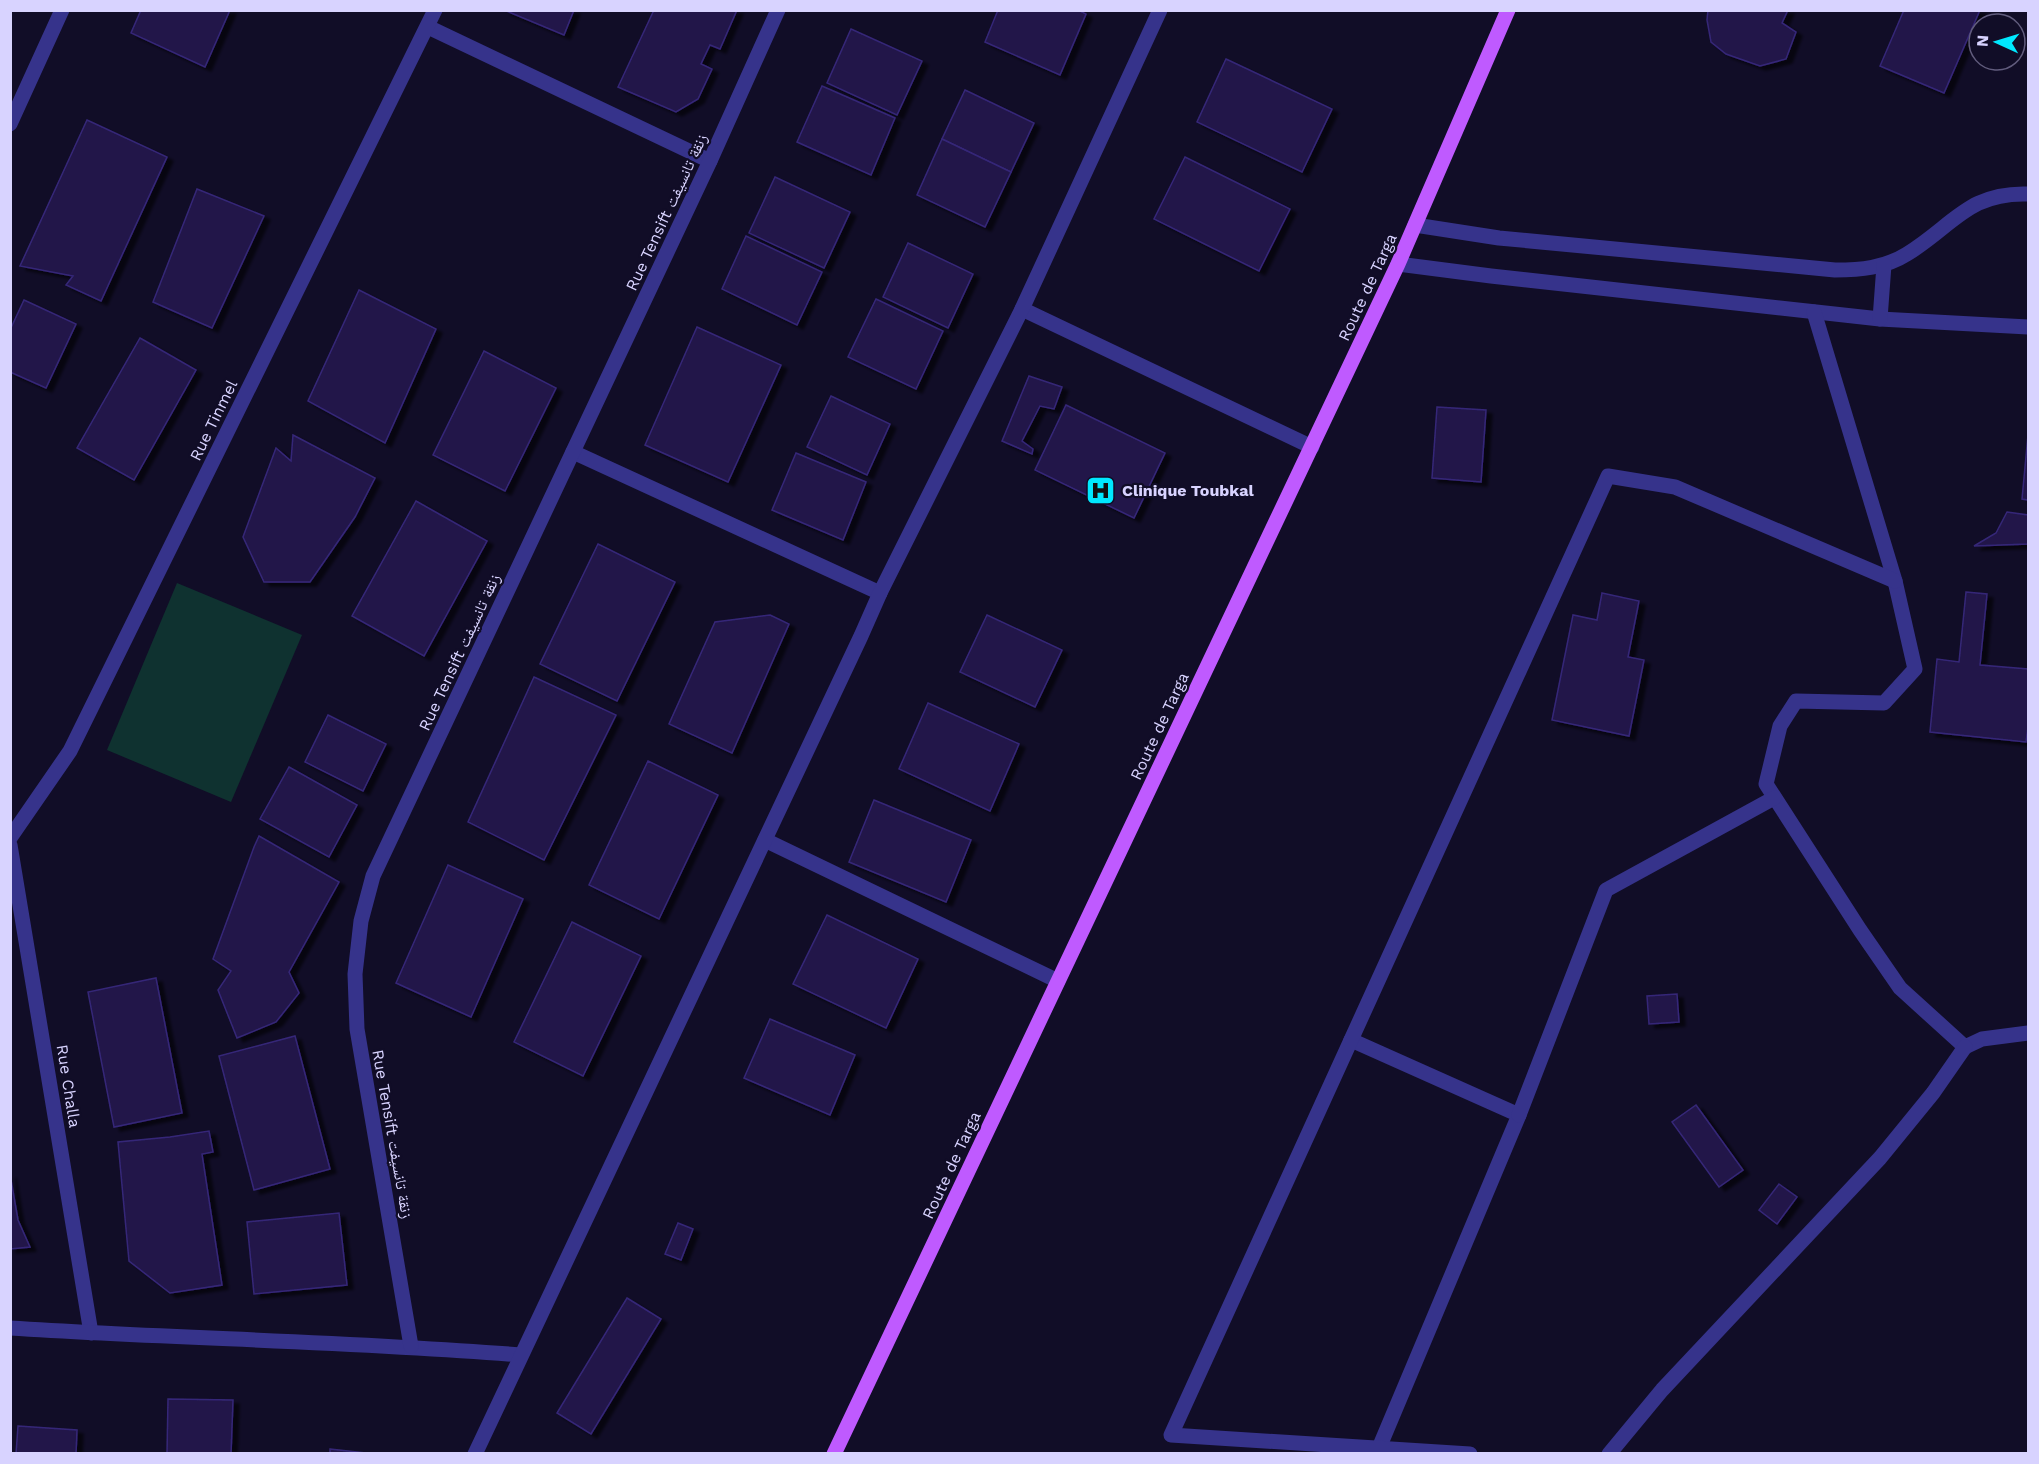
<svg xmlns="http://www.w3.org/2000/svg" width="2039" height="1464" viewBox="0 0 2039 1464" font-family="'Work Sans','Noto Naskh Arabic',sans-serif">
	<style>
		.green { fill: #0f3230 }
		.building { fill: #21174a; stroke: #362778; stroke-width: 1.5; filter: url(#shadow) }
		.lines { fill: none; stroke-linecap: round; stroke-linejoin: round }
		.minor { stroke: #36338b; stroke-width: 15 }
		.major { stroke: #bf5aff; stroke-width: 15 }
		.labels { text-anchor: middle; stroke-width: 4.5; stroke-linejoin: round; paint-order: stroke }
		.street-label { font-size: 16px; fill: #d8d3ff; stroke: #110d27 }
		.poi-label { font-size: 16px; font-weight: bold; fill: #d8d3ff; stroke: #110d27; text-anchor: start }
	</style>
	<defs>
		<filter id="shadow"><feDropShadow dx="6" dy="4" stdDeviation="1.5" flood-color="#0009"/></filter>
	</defs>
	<rect width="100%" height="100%" fill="#110d27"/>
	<!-- green -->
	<path class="green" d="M 177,583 L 302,635 L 231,802 L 107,750 Z"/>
	<!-- building -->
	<g class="building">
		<path d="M 141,10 L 230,10 L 205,67 L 131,33 Z"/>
		<path d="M 504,10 L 574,10 L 564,35 Z"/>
		<path d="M 654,10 L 737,10 L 720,49 L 710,45 L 701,64 L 712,69 L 698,99 L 676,112 L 618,87 Z"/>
		<path d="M 998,10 L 1078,10 L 1086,14 L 1060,75 L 985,42 Z"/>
		<path d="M 1708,10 L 1788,10 L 1782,23 L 1796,32 L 1786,59 L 1760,66 L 1726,54 L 1711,42 L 1707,20 Z"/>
		<path d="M 1904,10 L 1980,10 L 1944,93 L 1880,66 Z"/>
		<path d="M 851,29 L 922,61 L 897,115 L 827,83 Z"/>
		<path d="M 1226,59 L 1332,109 L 1302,172 L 1197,122 Z"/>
		<path d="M 822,86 L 895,118 L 871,175 L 797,142 Z"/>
		<path d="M 965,90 L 1034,123 L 1011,172 L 942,139 Z"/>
		<path d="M 87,120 L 167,157 L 101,301 L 66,285 L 73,276 L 20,266 Z"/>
		<path d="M 942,139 L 1011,172 L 985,227 L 917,195 Z"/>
		<path d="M 1185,157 L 1290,209 L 1259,271 L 1154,219 Z"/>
		<path d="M 775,177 L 850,212 L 824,268 L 749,233 Z"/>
		<path d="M 197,189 L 264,216 L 212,328 L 153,302 Z"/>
		<path d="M 746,236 L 822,272 L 797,325 L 722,289 Z"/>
		<path d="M 908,243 L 973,274 L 948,328 L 883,297 Z"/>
		<path d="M 359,290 L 436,329 L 385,443 L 308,401 Z"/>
		<path d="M 876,299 L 943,331 L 916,389 L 848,357 Z"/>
		<path d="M 24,300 L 76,324 L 46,388 L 10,372 L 10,330 Z"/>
		<path d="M 697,327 L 781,365 L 728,482 L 645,445 Z"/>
		<path d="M 140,338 L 196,370 L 134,480 L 77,448 Z"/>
		<path d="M 484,351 L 556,388 L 505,491 L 433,455 Z"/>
		<path d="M 1029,376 L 1062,387 L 1054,409 L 1040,406 L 1022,441 L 1033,449 L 1032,454 L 1002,441 Z"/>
		<path d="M 831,396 L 890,424 L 867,475 L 807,447 Z"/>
		<path d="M 1066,405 L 1165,453 L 1134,518 L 1035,470 Z"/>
		<path d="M 1437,407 L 1486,410 L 1481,482 L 1432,478 Z"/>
		<path d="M 293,435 L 375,478 L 355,517 L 310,582 L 264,582 L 243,537 L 276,448 L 291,461 Z"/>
		<path d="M 2028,435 L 2028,500 L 2022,499 Z"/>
		<path d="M 796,453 L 866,482 L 843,540 L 772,510 Z"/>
		<path d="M 416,501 L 487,541 L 424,656 L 352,616 Z"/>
		<path d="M 2007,512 L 2028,515 L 2028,544 L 1974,546 L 1996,533 Z"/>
		<path d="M 598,544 L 675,582 L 617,701 L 540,664 Z"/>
		<path d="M 1966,592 L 1987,594 L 1980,665 L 2028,669 L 2028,727 L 2026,742 L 1930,732 L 1937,659 L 1959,662 Z"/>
		<path d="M 1602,593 L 1639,601 L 1628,657 L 1644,660 L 1629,736 L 1552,720 L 1573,615 L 1597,620 Z"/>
		<path d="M 770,615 L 789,624 L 732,753 L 669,724 L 715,622 Z"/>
		<path d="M 987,615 L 1062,650 L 1035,707 L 960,672 Z"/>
		<path d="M 534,677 L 616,715 L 544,860 L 468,822 Z"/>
		<path d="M 928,703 L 1019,744 L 990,811 L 899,769 Z"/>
		<path d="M 328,715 L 386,744 L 363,791 L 305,762 Z"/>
		<path d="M 648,761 L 718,795 L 659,919 L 589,885 Z"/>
		<path d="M 289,767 L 357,805 L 329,857 L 260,819 Z"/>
		<path d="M 874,800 L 971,840 L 946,902 L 849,862 Z"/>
		<path d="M 259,836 L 339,882 L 289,972 L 299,993 L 276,1022 L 237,1038 L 218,990 L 231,971 L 213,959 L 254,847 Z"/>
		<path d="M 448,865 L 523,899 L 471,1017 L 396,983 Z"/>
		<path d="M 827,915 L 918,959 L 886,1028 L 793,984 Z"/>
		<path d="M 572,922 L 641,956 L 583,1076 L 514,1042 Z"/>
		<path d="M 156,978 L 182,1113 L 114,1127 L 88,992 Z"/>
		<path d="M 1677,994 L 1679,1022 L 1649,1024 L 1647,996 Z"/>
		<path d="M 770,1019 L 855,1055 L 830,1115 L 744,1078 Z"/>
		<path d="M 295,1036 L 330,1169 L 254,1190 L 219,1056 Z"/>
		<path d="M 1696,1105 L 1743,1170 L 1719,1187 L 1672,1122 Z"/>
		<path d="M 209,1131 L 213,1152 L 202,1154 L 222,1285 L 170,1293 L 129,1261 L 118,1142 L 170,1137 Z"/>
		<path d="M 10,1174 L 18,1220 L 30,1247 L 10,1249 Z"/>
		<path d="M 1779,1184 L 1797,1197 L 1777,1224 L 1759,1210 Z"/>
		<path d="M 339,1213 L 347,1285 L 254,1294 L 247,1222 Z"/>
		<path d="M 678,1223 L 693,1229 L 681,1260 L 665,1254 Z"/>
		<path d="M 627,1298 L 661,1319 L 591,1434 L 557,1413 Z"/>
		<path d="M 168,1399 L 233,1400 L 231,1454 L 167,1454 Z"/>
		<path d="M 18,1426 L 77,1430 L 76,1454 L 16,1454 Z"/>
		<path d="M 330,1449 L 375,1454 L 330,1454 Z"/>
	</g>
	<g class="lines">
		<!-- minor -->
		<g class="minor">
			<path d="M 428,27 L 710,161"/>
			<path d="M 10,124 L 62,10"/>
			<path d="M 1415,225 L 1499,238 L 1835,270 C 1860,270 1885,268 1907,254 C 1953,226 1968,192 2028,194"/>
			<path d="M 1398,264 L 1491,276 L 1880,319 L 2028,327"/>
			<path d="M 1022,309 L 1312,447"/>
			<path d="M 1814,312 L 1895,581 L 1915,669 L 1884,703 L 1796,701 L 1780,726 L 1766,784 L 1860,930 L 1900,988 L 1965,1047 L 1982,1039 L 2028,1033"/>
			<path d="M 1880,319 L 1884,265"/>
			<path d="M 573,452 L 880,593"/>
			<path d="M 10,838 L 70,751 L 435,10"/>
			<path d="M 765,840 L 1058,981"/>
			<path d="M 10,845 L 91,1333"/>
			<path d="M 1351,1040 L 1519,1115 L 1379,1448"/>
			<path d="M 1519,1115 L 1606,890 L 1774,798"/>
			<path d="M 10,1328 C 181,1339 351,1341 521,1355"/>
			<path d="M 411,1346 L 357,1029 L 355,974 L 361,921 L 373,876 L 710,161 L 778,10"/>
			<path d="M 475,1454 L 861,636 L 880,593 L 1022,309 L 1160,10"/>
			<path d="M 1470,1454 L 1171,1435 L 1608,476 L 1675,487 L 1895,581"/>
			<path d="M 1609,1454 L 1662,1390 L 1880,1158 L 1933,1093 L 1965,1047"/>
		</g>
		<!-- major -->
		<path class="major" d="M 834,1454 L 1398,264 L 1508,10"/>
	</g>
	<!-- icons -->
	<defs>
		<symbol id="hospital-square" viewBox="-11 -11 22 22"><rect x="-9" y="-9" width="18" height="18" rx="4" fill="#00e8fe" stroke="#110d27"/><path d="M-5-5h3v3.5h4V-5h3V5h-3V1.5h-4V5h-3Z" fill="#111"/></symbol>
	</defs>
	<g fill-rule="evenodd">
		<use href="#hospital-square" x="1084" y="474" width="33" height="33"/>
	</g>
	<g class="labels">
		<!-- street labels -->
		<g class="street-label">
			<text transform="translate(666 212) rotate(-65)" y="6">Rue Tensift زنقة تانسيفت</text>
			<text transform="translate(1367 287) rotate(-65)" y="6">Route de Targa</text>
			<text transform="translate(213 420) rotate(-64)" y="6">Rue Tinmel</text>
			<text transform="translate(459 652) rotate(-65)" y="6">Rue Tensift زنقة تانسيفت</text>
			<text transform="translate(1159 726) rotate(-65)" y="6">Route de Targa</text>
			<text transform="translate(69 1086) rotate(81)" y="6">Rue Challa</text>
			<text transform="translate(393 1134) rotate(80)" y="6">Rue Tensift زنقة تانسيفت</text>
			<text transform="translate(951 1165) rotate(-65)" y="6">Route de Targa</text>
		</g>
		<!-- poi labels -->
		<g class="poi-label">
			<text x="1122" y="496">Clinique Toubkal</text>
		</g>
	</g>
	<!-- border -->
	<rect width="2039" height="1464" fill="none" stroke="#d8d3ff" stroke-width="24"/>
	<!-- north arrow -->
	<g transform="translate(1997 42) rotate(274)"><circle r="28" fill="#110d27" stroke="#615c7d" stroke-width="1.5"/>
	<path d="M0-4.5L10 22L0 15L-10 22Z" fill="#00e8fe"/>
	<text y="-9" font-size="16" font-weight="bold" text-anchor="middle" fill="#d8d3ff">N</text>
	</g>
</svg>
